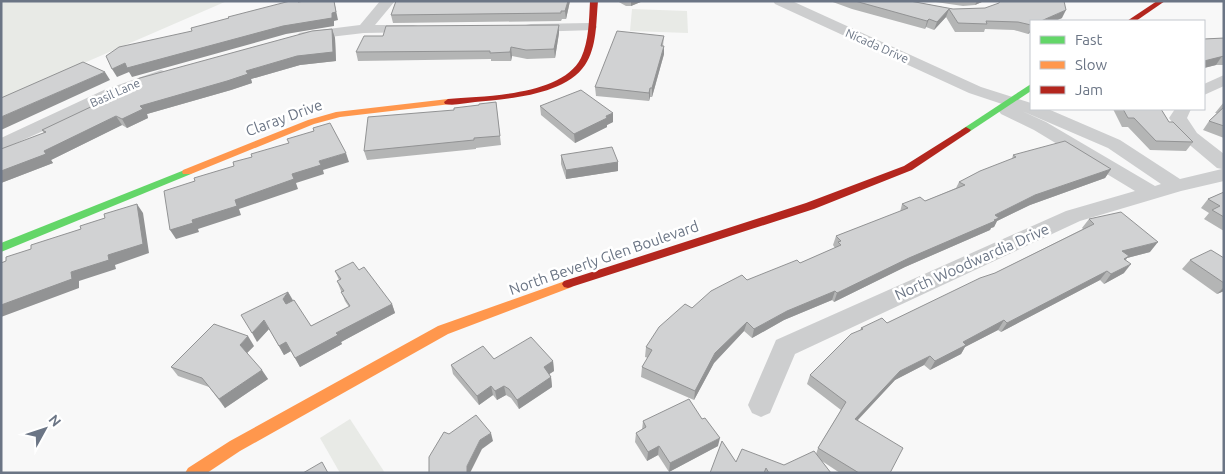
<svg xmlns="http://www.w3.org/2000/svg" width="1225" height="474" viewBox="0 0 1225 474" font-family="Ubuntu,sans-serif">
	<style>
		.green { fill: #e8eae6 }
		.lines { fill: none; stroke-linecap: round; stroke-linejoin: round }
		.street { fill: #cdcecf; fill-rule: evenodd }
		.fast { fill: #63d668; fill-rule: evenodd }
		.slow { fill: #ff974d; fill-rule: evenodd }
		.jam { fill: #b3261e; fill-rule: evenodd }
		.wall { fill: #b4b5b5 }
		.shaded-wall { fill: #929394 }
		.building { fill: #d1d2d3; stroke: #929394 }
		.labels { text-anchor: middle; stroke-width: 5; stroke-linejoin: round; paint-order: stroke }
		.far-street-label { font-size: 12px; fill: #6b7585; stroke: #fff }
		.street-label { font-size: 15px; fill: #6b7585; stroke: #fff }
	</style>
	<rect width="100%" height="100%" fill="#f8f8f8"/>
	<!-- green -->
	<g class="green">
		<path d="M 1,1 L 227,1 L 1,99 Z"/>
		<path d="M 632,9 L 687,11 L 688,33 L 630,31 Z"/>
		<path d="M 350,419 L 385,473 L 340,473 L 320,438 Z"/>
	</g>
	<g class="lines">
		<!-- street -->
		<g class="street">
			<path d="M 380,1 L 395,1 L 375,25 L 413,25 L 418,26 L 420,29 L 418,32 L 364,33 L 304,40 L 299,39 L 297,36 L 299,33 L 304,32 L 360,25 Z"/>
			<path d="M 773,1 L 792,1 L 981,87 L 1031,103 L 1031,109 L 1048,109 L 1120,140 L 1180,179 L 1222,169 L 1217,168 L 1185,141 L 1169,118 L 1175,109 L 1191,109 L 1187,118 L 1197,133 L 1224,154 L 1224,181 L 1181,191 L 1080,221 L 795,354 L 770,413 L 761,417 L 752,413 L 748,405 L 776,340 L 1066,211 L 1135,191 L 1034,130 L 1001,114 L 998,110 L 1001,106 L 1005,105 L 969,93 L 775,4 ZM 1022,111 L 1108,148 L 1161,184 L 1155,186 L 1046,122 Z"/>
			<path d="M 590,23 L 595,24 L 597,27 L 595,30 L 531,32 L 526,31 L 524,28 L 526,25 L 531,24 Z"/>
			<path d="M 161,70 L 167,72 L 169,75 L 167,78 L 116,98 L 1,150 L 1,138 L 104,90 Z"/>
			<path d="M 1224,75 L 1224,86 L 1204,95 L 1204,84 Z"/>
		</g>
		<!-- fast -->
		<g class="fast">
			<path d="M 1031,84 L 1031,91 L 969,132 L 966,133 L 961,130 Z"/>
			<path d="M 187,169 L 192,172 L 191,174 L 1,252 L 1,243 Z"/>
		</g>
		<!-- slow -->
		<g class="slow">
			<path d="M 448,99 L 452,102 L 451,104 L 340,117 L 314,124 L 191,174 L 183,174 L 182,172 L 183,170 L 308,120 L 336,112 Z"/>
			<path d="M 568,280 L 572,281 L 574,284 L 572,287 L 448,334 L 240,451 L 207,473 L 185,473 L 188,468 L 230,441 L 438,326 Z"/>
		</g>
		<!-- jam -->
		<g class="jam">
			<path d="M 590,1 L 598,1 C 596,22 597,47 585,65 C 565,95 508,99 475,102 C 466,103 454,106 445,104 L 444,102 L 448,99 C 484,96 562,96 581,58 C 589,41 589,20 590,1 Z"/>
			<path d="M 1157,1 L 1165,1 L 1136,21 L 1127,21 Z"/>
			<path d="M 966,127 L 971,130 L 969,132 L 912,170 L 814,209 L 568,288 L 564,287 L 562,284 L 564,281 L 806,203 L 904,166 Z"/>
		</g>
	</g>
	<!-- wall -->
	<g class="wall">
		<path d="M 396,1 L 570,1 L 566,19 L 562,19 L 561,21 L 393,23 L 391,15 Z"/>
		<path d="M 617,1 L 643,1 L 631,6 L 626,6 Z"/>
		<path d="M 830,1 L 910,1 L 953,9 L 1062,18 L 1055,21 L 1031,21 L 1031,32 L 1028,34 L 1014,30 L 985,29 L 984,32 L 955,32 L 946,17 L 934,30 L 926,27 L 925,29 L 852,9 Z"/>
		<path d="M 929,1 L 984,1 L 975,5 L 963,6 Z"/>
		<path d="M 332,29 L 335,38 L 336,61 L 300,65 L 251,79 L 252,83 L 231,90 L 147,114 L 148,118 L 127,128 L 122,125 L 51,160 L 53,163 L 1,183 L 44,133 L 42,130 Z"/>
		<path d="M 559,33 L 555,58 L 527,59 L 512,56 L 511,61 L 491,61 L 491,59 L 358,61 L 356,52 Z"/>
		<path d="M 664,36 L 663,46 L 664,54 L 652,97 L 650,97 L 649,101 L 596,96 L 595,87 Z"/>
		<path d="M 1224,38 L 1224,65 L 1216,65 L 1204,68 L 1204,39 Z"/>
		<path d="M 496,102 L 501,145 L 476,148 L 476,149 L 367,160 L 364,151 L 454,110 Z"/>
		<path d="M 1224,102 L 1224,138 L 1203,130 L 1209,121 L 1217,113 L 1215,113 Z"/>
		<path d="M 540,106 L 613,122 L 607,125 L 607,127 L 575,143 L 541,115 Z"/>
		<path d="M 1113,109 L 1161,109 L 1169,122 L 1193,142 L 1186,151 L 1150,150 L 1128,127 L 1122,127 Z"/>
		<path d="M 561,155 L 618,162 L 618,171 L 566,179 L 561,164 Z"/>
		<path d="M 1013,155 L 1111,169 L 1105,178 L 1030,205 L 997,221 L 994,227 L 991,228 L 990,230 L 905,267 L 834,302 L 832,300 L 784,320 L 752,338 L 744,331 L 714,363 L 694,400 L 641,377 L 642,367 L 648,358 L 645,357 L 646,347 L 692,308 L 747,280 L 800,263 L 835,248 L 833,245 L 836,236 L 900,212 L 902,204 L 925,201 L 956,188 L 959,182 L 1012,159 Z"/>
		<path d="M 1224,192 L 1224,231 L 1204,219 L 1209,213 L 1201,208 L 1208,199 Z"/>
		<path d="M 1089,219 L 1150,252 L 1127,258 L 1126,260 L 1124,273 L 1104,284 L 1100,280 L 1001,332 L 998,330 L 965,347 L 961,354 L 930,370 L 924,365 L 895,380 L 858,420 L 890,473 L 840,473 L 822,461 L 831,473 L 710,473 L 736,462 L 784,465 L 816,454 L 818,448 L 841,410 L 807,384 L 810,375 L 860,331 L 861,328 L 887,323 L 995,273 L 1083,229 L 1082,228 Z"/>
		<path d="M 1224,258 L 1224,291 L 1217,294 L 1182,269 L 1190,260 Z"/>
		<path d="M 359,270 L 392,304 L 395,313 L 341,342 L 342,344 L 300,367 L 291,351 L 284,355 L 269,329 L 257,342 L 288,292 L 293,300 L 311,326 L 349,307 L 345,301 L 337,281 L 339,280 L 335,271 Z"/>
		<path d="M 254,346 L 247,353 L 268,379 L 225,408 L 209,387 L 178,376 L 171,367 Z"/>
		<path d="M 494,359 L 553,361 L 554,371 L 549,374 L 551,377 L 552,387 L 519,409 L 511,398 L 506,395 L 497,400 L 493,395 L 479,405 L 453,374 L 451,365 Z"/>
		<path d="M 643,421 L 718,446 L 669,472 L 658,455 L 647,461 L 635,442 L 636,433 L 642,430 Z"/>
	</g>
	<!-- shaded-wall -->
	<g class="shaded-wall">
		<path d="M 334,1 L 338,20 L 334,21 L 334,26 L 286,34 L 132,77 L 129,72 L 117,77 L 112,69 L 125,63 L 332,13 Z"/>
		<path d="M 568,1 L 570,1 L 566,19 L 565,11 Z"/>
		<path d="M 631,1 L 643,1 L 631,6 Z"/>
		<path d="M 977,1 L 984,1 L 975,5 Z"/>
		<path d="M 949,9 L 946,17 L 934,30 L 937,22 Z"/>
		<path d="M 1066,10 L 1062,18 L 1055,21 L 1041,21 Z"/>
		<path d="M 929,19 L 926,27 L 925,29 L 927,21 Z"/>
		<path d="M 559,25 L 559,33 L 555,58 L 554,49 Z"/>
		<path d="M 1031,27 L 1031,32 L 1028,34 Z"/>
		<path d="M 332,29 L 335,38 L 336,61 L 300,65 L 251,79 L 252,83 L 231,90 L 147,114 L 148,118 L 127,128 L 122,119 L 140,106 L 246,71 Z"/>
		<path d="M 664,46 L 664,54 L 652,97 L 652,88 Z"/>
		<path d="M 511,47 L 512,56 L 511,61 L 510,52 Z"/>
		<path d="M 1222,56 L 1216,65 L 1204,68 L 1204,61 Z"/>
		<path d="M 105,72 L 110,80 L 1,130 L 1,117 Z"/>
		<path d="M 650,88 L 650,97 L 649,101 L 649,93 Z"/>
		<path d="M 613,113 L 613,122 L 607,125 L 607,127 L 575,143 L 574,134 L 606,116 Z"/>
		<path d="M 116,116 L 122,125 L 51,160 L 53,163 L 1,183 L 1,171 Z"/>
		<path d="M 346,153 L 349,162 L 323,170 L 324,174 L 296,183 L 298,189 L 239,209 L 241,215 L 198,229 L 199,232 L 176,239 L 170,230 L 319,161 Z"/>
		<path d="M 618,162 L 618,171 L 566,179 L 566,170 Z"/>
		<path d="M 1111,169 L 1105,178 L 1030,205 L 997,221 L 994,227 L 991,228 L 990,230 L 905,267 L 834,302 L 837,293 L 1035,195 Z"/>
		<path d="M 137,204 L 143,213 L 149,253 L 115,265 L 116,269 L 79,281 L 79,288 L 1,317 L 1,305 L 108,255 Z"/>
		<path d="M 1158,242 L 1150,252 L 1127,258 L 1121,265 L 1122,251 Z"/>
		<path d="M 1131,264 L 1124,273 L 1104,284 L 1111,274 Z"/>
		<path d="M 1107,271 L 1100,280 L 1001,332 L 1007,323 Z"/>
		<path d="M 1224,287 L 1224,291 L 1217,294 Z"/>
		<path d="M 835,291 L 832,300 L 784,320 L 752,338 L 754,329 L 787,311 Z"/>
		<path d="M 288,292 L 293,301 L 288,309 L 283,299 Z"/>
		<path d="M 392,304 L 395,313 L 341,342 L 342,344 L 300,367 L 295,358 L 336,333 Z"/>
		<path d="M 264,320 L 269,329 L 257,342 L 252,333 Z"/>
		<path d="M 1004,320 L 998,330 L 965,347 L 961,354 L 930,370 L 935,361 L 963,342 Z"/>
		<path d="M 747,322 L 744,331 L 714,363 L 694,400 L 695,391 L 715,353 Z"/>
		<path d="M 248,336 L 254,346 L 246,354 L 240,345 Z"/>
		<path d="M 286,342 L 291,351 L 284,355 L 279,346 Z"/>
		<path d="M 930,356 L 924,365 L 895,380 L 851,427 L 855,419 L 900,371 Z"/>
		<path d="M 553,361 L 554,371 L 545,377 L 544,367 Z"/>
		<path d="M 262,370 L 268,379 L 225,408 L 219,399 Z"/>
		<path d="M 551,377 L 552,387 L 519,409 L 517,400 Z"/>
		<path d="M 491,386 L 493,395 L 479,405 L 477,396 Z"/>
		<path d="M 504,386 L 506,395 L 497,400 L 495,391 Z"/>
		<path d="M 491,433 L 493,441 L 482,449 L 470,473 L 467,473 L 467,466 L 480,440 Z"/>
		<path d="M 720,438 L 718,446 L 669,472 L 670,463 Z"/>
		<path d="M 659,446 L 658,455 L 647,461 L 648,452 Z"/>
	</g>
	<!-- building -->
	<g class="building">
		<path d="M 290,1 L 297,1 L 298,2 L 305,1 L 334,1 L 336,12 L 332,13 L 332,18 L 283,26 L 127,68 L 125,63 L 112,69 L 106,56 L 119,47 L 192,31 L 191,28 L 229,18 L 228,17 Z"/>
		<path d="M 396,1 L 568,1 L 565,11 L 561,11 L 561,13 L 391,15 Z"/>
		<path d="M 855,1 L 910,1 L 953,9 L 985,8 L 999,3 L 1000,1 L 1064,1 L 1066,10 L 1041,21 L 1031,21 L 1031,25 L 1018,22 L 986,21 L 987,24 L 958,23 L 949,9 L 937,22 L 929,19 L 927,21 Z"/>
		<path d="M 559,25 L 554,49 L 526,50 L 511,47 L 510,52 L 490,53 L 490,51 L 356,52 L 364,36 L 383,36 L 386,26 Z"/>
		<path d="M 332,29 L 333,52 L 297,56 L 246,71 L 248,74 L 227,81 L 140,106 L 143,109 L 122,119 L 116,116 L 44,151 L 46,154 L 1,171 L 1,149 L 46,132 L 42,130 L 135,86 L 133,81 L 140,78 L 312,31 Z"/>
		<path d="M 617,31 L 664,36 L 661,46 L 664,46 L 652,88 L 650,88 L 649,93 L 595,87 Z"/>
		<path d="M 1224,38 L 1224,56 L 1204,61 L 1204,39 Z"/>
		<path d="M 83,62 L 105,72 L 1,117 L 1,98 Z"/>
		<path d="M 581,90 L 613,113 L 606,116 L 607,118 L 574,134 L 540,106 Z"/>
		<path d="M 496,102 L 500,136 L 474,138 L 474,140 L 364,151 L 368,117 L 454,110 L 454,108 L 479,105 L 479,104 Z"/>
		<path d="M 1224,107 L 1224,126 L 1209,121 Z"/>
		<path d="M 1123,109 L 1161,109 L 1169,122 L 1173,122 L 1193,142 L 1156,141 L 1134,118 L 1128,118 Z"/>
		<path d="M 330,123 L 346,153 L 319,161 L 321,165 L 292,174 L 294,179 L 235,200 L 237,206 L 192,220 L 193,223 L 170,230 L 164,191 L 195,181 L 194,178 L 234,166 L 233,162 L 252,157 L 251,154 L 289,143 L 287,139 L 314,131 L 313,128 Z"/>
		<path d="M 1065,141 L 1111,169 L 1035,195 L 995,215 L 999,218 L 994,220 L 995,221 L 909,258 L 837,293 L 835,291 L 787,311 L 754,329 L 747,322 L 715,353 L 695,391 L 642,367 L 652,350 L 646,347 L 659,327 L 685,304 L 692,308 L 711,291 L 742,275 L 747,280 L 797,260 L 800,263 L 841,245 L 838,242 L 841,241 L 836,236 L 908,208 L 902,204 L 920,197 L 925,201 L 965,185 L 959,182 L 980,171 L 1016,157 L 1013,155 Z"/>
		<path d="M 612,147 L 618,162 L 566,170 L 561,155 Z"/>
		<path d="M 1224,192 L 1224,217 L 1212,210 L 1220,206 L 1208,199 Z"/>
		<path d="M 137,204 L 143,244 L 108,255 L 109,260 L 71,272 L 72,279 L 1,305 L 1,263 L 6,261 L 6,257 L 31,249 L 31,245 L 81,229 L 80,226 L 105,218 L 104,214 Z"/>
		<path d="M 1121,212 L 1158,242 L 1122,251 L 1129,256 L 1124,259 L 1131,264 L 1111,274 L 1107,271 L 1007,323 L 1004,320 L 963,342 L 966,345 L 935,361 L 930,356 L 900,371 L 855,419 L 903,448 L 890,473 L 859,473 L 818,448 L 846,402 L 810,375 L 851,334 L 863,329 L 861,328 L 882,318 L 887,323 L 980,278 L 995,273 L 1094,224 L 1089,219 Z"/>
		<path d="M 1211,250 L 1224,258 L 1224,283 L 1190,260 Z"/>
		<path d="M 353,262 L 359,270 L 364,267 L 392,304 L 336,333 L 338,335 L 295,358 L 286,342 L 279,346 L 264,320 L 252,333 L 241,315 L 288,292 L 283,299 L 286,304 L 294,300 L 311,326 L 350,306 L 341,292 L 344,291 L 337,281 L 341,279 L 335,271 Z"/>
		<path d="M 214,324 L 248,336 L 240,345 L 262,370 L 219,399 L 202,378 L 171,367 Z"/>
		<path d="M 531,337 L 553,361 L 544,367 L 551,377 L 517,400 L 509,389 L 504,386 L 495,391 L 491,386 L 477,396 L 451,365 L 483,346 L 494,359 Z"/>
		<path d="M 689,399 L 702,419 L 705,418 L 720,438 L 670,463 L 659,446 L 648,452 L 636,433 L 646,427 L 643,421 Z"/>
		<path d="M 476,415 L 491,433 L 480,440 L 467,466 L 467,473 L 429,473 L 429,457 L 444,432 L 449,434 Z"/>
		<path d="M 722,441 L 736,462 L 742,449 L 784,465 L 814,451 L 831,473 L 769,473 L 766,468 L 764,473 L 710,473 Z"/>
		<path d="M 322,462 L 328,473 L 303,473 Z"/>
	</g>
	<g class="labels">
		<!-- far-street labels -->
		<g class="far-street-label">
			<text transform="translate(877 46) rotate(24)" y="4">Nicada Drive</text>
			<text transform="translate(115 93) rotate(-24)" y="4">Basil Lane</text>
		</g>
		<!-- street labels -->
		<g class="street-label">
			<text transform="translate(284 118) rotate(-20)" y="5">Claray Drive</text>
			<text transform="translate(604 258) rotate(-19)" y="5">North Beverly Glen Boulevard</text>
			<text transform="translate(972 262) rotate(-24)" y="5">North Woodwardia Drive</text>
		</g>
	</g>
	<!-- border -->
	<rect width="1225" height="474" fill="none" stroke="#6b7585" stroke-width="5"/>
	<!-- legend -->
	<rect x="1030" y="20" width="175" height="90" fill="#ffffff" stroke="#c4c8ce"/>
	<rect x="1040" y="36" width="25" height="8" fill="#63d668" stroke="#c4c8ce"/>
	<text x="1075" y="45" font-size="15" fill="#6b7585">Fast</text>
	<rect x="1040" y="61" width="25" height="8" fill="#ff974d" stroke="#c4c8ce"/>
	<text x="1075" y="70" font-size="15" fill="#6b7585">Slow</text>
	<rect x="1040" y="86" width="25" height="8" fill="#b3261e" stroke="#c4c8ce"/>
	<text x="1075" y="95" font-size="15" fill="#6b7585">Jam</text>
	<!-- north arrow -->
	<g transform="translate(45 429) rotate(50)" stroke="#ffffff" stroke-width="4" paint-order="stroke">
	<path d="M0-4L9 19L0 12L-9 19Z" fill="#6b7585"/>
	<text y="-8" font-size="14" font-weight="bold" text-anchor="middle" fill="#6b7585">N</text>
	</g>
</svg>
